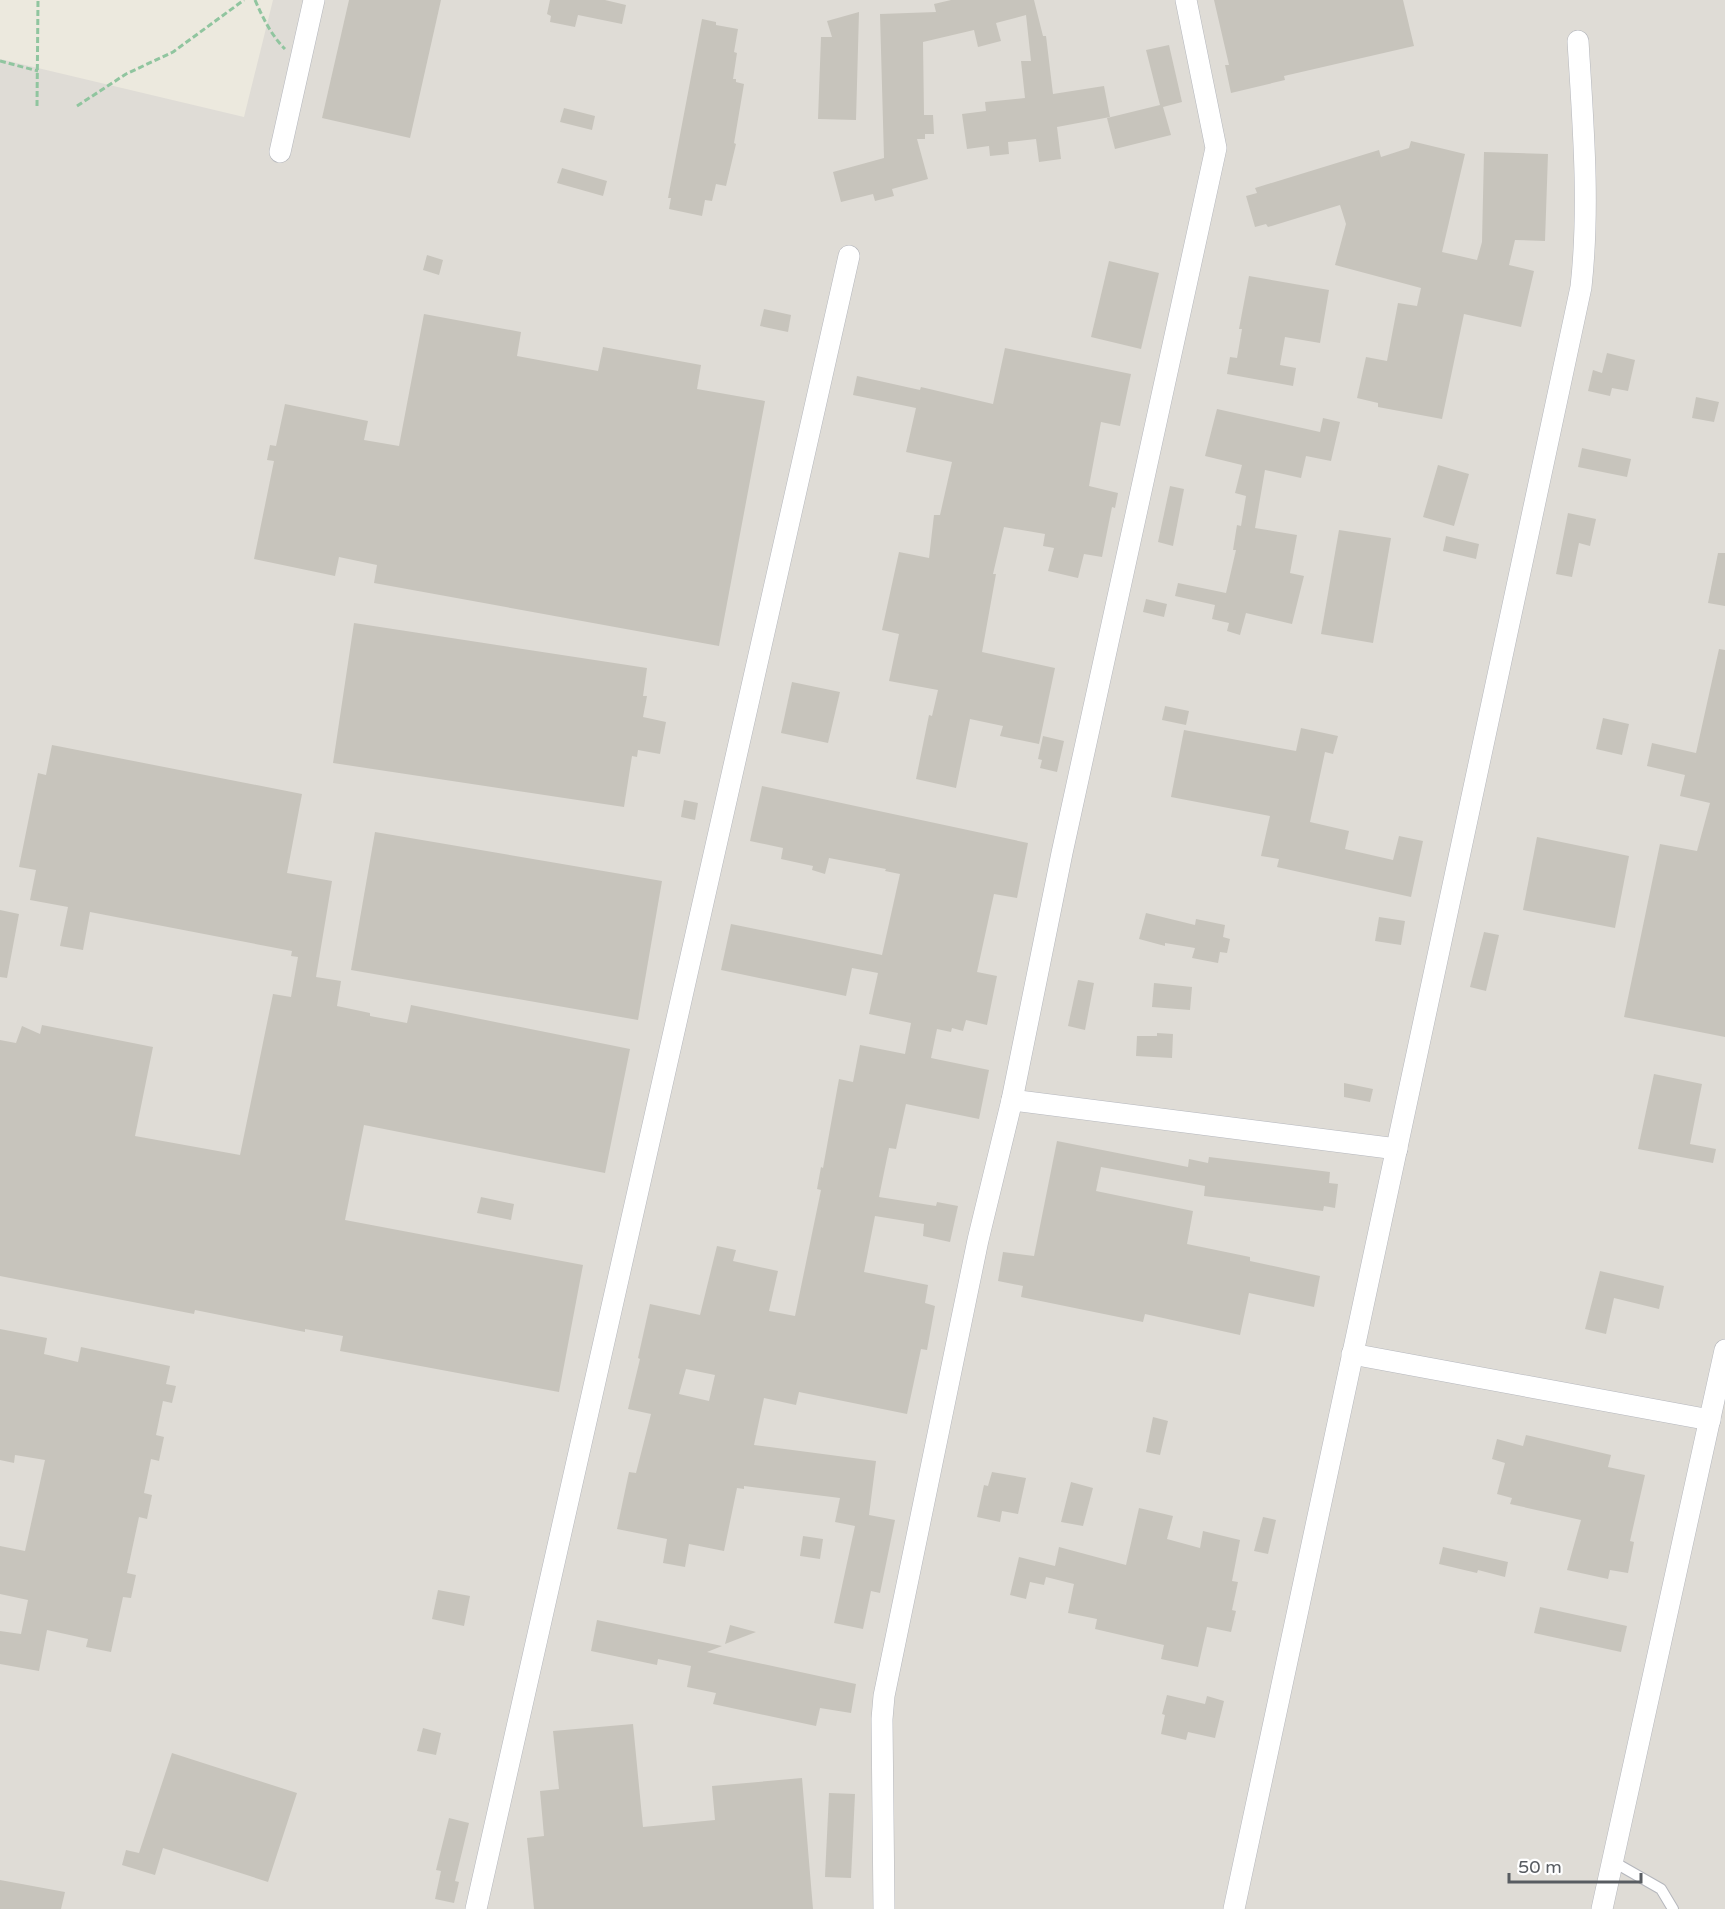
<svg xmlns="http://www.w3.org/2000/svg" width="1725" height="1909" viewBox="0 0 1725 1909" font-family="'Varela Round',sans-serif">
	<style>
		.industrial { fill: #dfdcd6 }
		.building { fill: #c7c4bc; fill-rule: evenodd }
		.lines { fill: none; stroke-linecap: round; stroke-linejoin: round }
		.service-casing { stroke: #b5b7bd; stroke-width: 12 }
		.minor-casing { stroke: #b5b7bd; stroke-width: 22 }
		.path { stroke: #90c59f; stroke-width: 3; stroke-dasharray: 6 3; stroke-linecap: butt }
		.service { stroke: #fff; stroke-width: 10 }
		.minor { stroke: #fff; stroke-width: 21 }
	</style>
	<rect width="100%" height="100%" fill="#ece9de"/>
	<!-- industrial -->
	<path class="industrial" d="M 273,0 L 1725,0 L 1725,1909 L 0,1909 L 0,59 L 244,117 Z"/>
	<!-- building -->
	<g class="building">
		<path d="M 349,0 L 441,0 L 410,138 L 322,118 Z"/>
		<path d="M 550,0 L 605,0 L 626,5 L 622,24 L 578,15 L 575,27 L 550,22 L 551,16 L 547,14 Z"/>
		<path d="M 951,0 L 1034,0 L 1043,36 L 1046,36 L 1053,94 L 1104,86 L 1110,117 L 1057,127 L 1061,159 L 1039,162 L 1036,139 L 1008,142 L 1009,154 L 990,156 L 989,146 L 967,149 L 962,114 L 986,111 L 985,102 L 1025,98 L 1021,61 L 1031,61 L 1026,15 L 996,23 L 1001,41 L 978,47 L 974,30 L 923,42 L 924,115 L 933,115 L 934,134 L 925,134 L 925,139 L 917,139 L 928,179 L 892,189 L 894,196 L 875,201 L 873,194 L 841,202 L 833,172 L 884,158 L 880,14 L 936,12 L 934,4 Z"/>
		<path d="M 1214,0 L 1403,0 L 1414,46 L 1284,76 L 1285,80 L 1231,93 L 1225,65 L 1229,65 Z"/>
		<path d="M 859,12 L 856,120 L 818,119 L 821,37 L 832,37 L 827,21 Z"/>
		<path d="M 702,19 L 716,22 L 716,25 L 738,29 L 734,52 L 737,53 L 733,79 L 736,79 L 736,82 L 744,84 L 734,143 L 736,144 L 726,186 L 716,184 L 712,201 L 705,200 L 702,216 L 669,209 L 671,198 L 668,198 Z"/>
		<path d="M 1169,45 L 1182,102 L 1163,107 L 1171,135 L 1115,149 L 1107,118 L 1160,105 L 1146,50 Z"/>
		<path d="M 564,108 L 595,116 L 592,130 L 560,122 Z"/>
		<path d="M 1411,141 L 1465,154 L 1442,252 L 1477,260 L 1482,242 L 1484,152 L 1548,154 L 1545,241 L 1515,240 L 1509,265 L 1534,271 L 1521,327 L 1464,314 L 1442,419 L 1378,407 L 1378,403 L 1357,398 L 1366,357 L 1387,361 L 1398,303 L 1417,306 L 1421,288 L 1335,265 L 1346,224 L 1340,205 L 1268,227 L 1266,224 L 1255,227 L 1246,196 L 1257,193 L 1255,188 L 1379,150 L 1381,157 L 1409,148 Z"/>
		<path d="M 562,168 L 607,181 L 603,196 L 557,183 Z"/>
		<path d="M 427,255 L 443,260 L 439,275 L 423,270 Z"/>
		<path d="M 1109,261 L 1159,273 L 1141,349 L 1091,337 Z"/>
		<path d="M 1249,276 L 1329,290 L 1320,343 L 1285,337 L 1280,365 L 1296,368 L 1293,386 L 1227,374 L 1230,357 L 1237,358 L 1242,329 L 1239,329 Z"/>
		<path d="M 764,309 L 791,315 L 788,332 L 760,326 Z"/>
		<path d="M 424,314 L 521,332 L 517,356 L 598,371 L 603,347 L 701,365 L 697,389 L 765,401 L 719,646 L 374,583 L 377,565 L 339,557 L 335,576 L 254,559 L 274,461 L 267,460 L 270,445 L 276,446 L 285,404 L 368,421 L 364,440 L 399,446 Z"/>
		<path d="M 1005,348 L 1131,374 L 1120,426 L 1101,422 L 1089,486 L 1118,493 L 1115,508 L 1112,507 L 1102,557 L 1084,554 L 1078,578 L 1048,571 L 1054,548 L 1043,546 L 1045,534 L 1004,527 L 993,574 L 996,574 L 982,652 L 1055,668 L 1039,744 L 1000,736 L 1003,726 L 970,719 L 956,788 L 916,779 L 929,715 L 932,716 L 938,690 L 889,681 L 899,634 L 882,630 L 899,552 L 929,558 L 934,515 L 940,515 L 952,462 L 906,452 L 916,408 L 853,395 L 857,376 L 920,390 L 921,387 L 993,404 Z"/>
		<path d="M 1607,353 L 1635,360 L 1628,391 L 1612,388 L 1610,396 L 1588,391 L 1593,370 L 1602,373 Z"/>
		<path d="M 1696,397 L 1719,402 L 1714,422 L 1692,418 Z"/>
		<path d="M 1217,409 L 1320,432 L 1323,418 L 1340,422 L 1331,461 L 1306,456 L 1301,478 L 1265,470 L 1255,528 L 1297,535 L 1290,573 L 1304,576 L 1292,624 L 1246,613 L 1240,635 L 1227,631 L 1229,623 L 1212,619 L 1215,605 L 1175,596 L 1178,583 L 1226,593 L 1236,550 L 1233,550 L 1237,525 L 1241,526 L 1246,496 L 1235,493 L 1242,465 L 1205,456 Z"/>
		<path d="M 1582,448 L 1631,459 L 1627,477 L 1578,467 Z"/>
		<path d="M 1438,465 L 1469,474 L 1454,526 L 1423,517 Z"/>
		<path d="M 1170,486 L 1184,489 L 1173,546 L 1158,542 Z"/>
		<path d="M 1568,513 L 1596,519 L 1590,546 L 1579,543 L 1572,577 L 1556,574 Z"/>
		<path d="M 1339,530 L 1391,538 L 1373,643 L 1321,634 Z"/>
		<path d="M 1446,536 L 1479,544 L 1476,559 L 1443,551 Z"/>
		<path d="M 1718,553 L 1725,553 L 1725,606 L 1708,603 Z"/>
		<path d="M 1146,599 L 1167,604 L 1164,617 L 1143,612 Z"/>
		<path d="M 354,623 L 647,668 L 643,696 L 647,696 L 643,717 L 666,722 L 660,754 L 638,750 L 637,757 L 632,756 L 624,807 L 333,763 Z"/>
		<path d="M 1719,649 L 1725,650 L 1725,1037 L 1624,1017 L 1660,844 L 1697,851 L 1710,803 L 1680,796 L 1685,775 L 1647,766 L 1652,743 L 1696,753 Z"/>
		<path d="M 792,682 L 840,692 L 828,743 L 781,733 Z"/>
		<path d="M 1165,706 L 1189,711 L 1186,725 L 1162,720 Z"/>
		<path d="M 1603,718 L 1629,724 L 1622,755 L 1596,749 Z"/>
		<path d="M 1301,728 L 1338,736 L 1333,754 L 1325,752 L 1310,822 L 1349,831 L 1345,849 L 1393,860 L 1399,836 L 1423,841 L 1411,897 L 1277,867 L 1279,859 L 1261,856 L 1270,816 L 1171,797 L 1184,730 L 1296,751 Z"/>
		<path d="M 1043,736 L 1064,741 L 1057,772 L 1040,768 L 1042,760 L 1038,759 Z"/>
		<path d="M 52,745 L 302,794 L 287,873 L 332,881 L 316,977 L 341,981 L 337,1006 L 370,1013 L 370,1016 L 407,1023 L 411,1005 L 630,1049 L 605,1173 L 364,1125 L 345,1220 L 583,1265 L 559,1392 L 340,1351 L 343,1336 L 305,1329 L 305,1332 L 195,1310 L 194,1314 L 0,1276 L 0,1040 L 16,1043 L 22,1026 L 40,1034 L 42,1025 L 153,1047 L 135,1136 L 240,1155 L 273,994 L 291,997 L 298,957 L 291,956 L 292,951 L 90,912 L 83,950 L 60,946 L 68,907 L 30,900 L 36,870 L 19,867 L 38,773 L 46,775 Z"/>
		<path d="M 762,786 L 1028,843 L 1017,898 L 994,894 L 977,972 L 997,976 L 987,1025 L 966,1020 L 963,1031 L 952,1028 L 951,1032 L 937,1029 L 931,1058 L 989,1070 L 979,1119 L 906,1104 L 896,1149 L 889,1148 L 879,1197 L 936,1206 L 937,1202 L 958,1206 L 950,1242 L 923,1236 L 924,1224 L 875,1216 L 864,1272 L 928,1285 L 925,1303 L 935,1306 L 927,1350 L 921,1349 L 907,1414 L 799,1392 L 796,1405 L 764,1398 L 754,1445 L 876,1461 L 869,1515 L 895,1520 L 880,1593 L 871,1591 L 863,1629 L 834,1623 L 855,1526 L 835,1522 L 840,1498 L 744,1486 L 744,1489 L 737,1488 L 724,1551 L 689,1544 L 685,1567 L 663,1563 L 667,1539 L 617,1529 L 629,1472 L 636,1473 L 651,1414 L 628,1409 L 640,1359 L 638,1358 L 650,1304 L 700,1315 L 717,1246 L 736,1250 L 733,1261 L 778,1271 L 769,1311 L 795,1316 L 821,1190 L 817,1189 L 821,1167 L 823,1168 L 839,1079 L 853,1082 L 860,1045 L 905,1054 L 911,1023 L 869,1014 L 878,973 L 852,968 L 846,996 L 721,970 L 731,924 L 882,955 L 900,874 L 885,871 L 886,869 L 829,858 L 825,874 L 812,870 L 813,866 L 781,859 L 783,848 L 750,841 ZM 686,1369 L 715,1375 L 709,1401 L 679,1394 Z"/>
		<path d="M 684,800 L 698,803 L 695,820 L 681,817 Z"/>
		<path d="M 375,832 L 662,881 L 638,1020 L 351,970 Z"/>
		<path d="M 1537,837 L 1629,856 L 1615,928 L 1523,910 Z"/>
		<path d="M 0,910 L 19,914 L 7,978 L 0,977 Z"/>
		<path d="M 1146,913 L 1195,925 L 1196,919 L 1225,925 L 1223,937 L 1230,939 L 1227,953 L 1220,952 L 1218,963 L 1192,958 L 1195,948 L 1165,943 L 1165,946 L 1139,939 Z"/>
		<path d="M 1379,917 L 1405,921 L 1401,945 L 1375,941 Z"/>
		<path d="M 1484,932 L 1499,935 L 1486,991 L 1470,987 Z"/>
		<path d="M 1078,980 L 1094,983 L 1085,1030 L 1068,1026 Z"/>
		<path d="M 1154,983 L 1192,987 L 1190,1010 L 1152,1007 Z"/>
		<path d="M 1157,1033 L 1173,1034 L 1172,1058 L 1136,1056 L 1137,1036 L 1157,1036 Z"/>
		<path d="M 1654,1074 L 1702,1084 L 1690,1144 L 1716,1149 L 1713,1163 L 1638,1149 Z"/>
		<path d="M 1344,1083 L 1373,1089 L 1370,1102 L 1344,1097 Z"/>
		<path d="M 1057,1141 L 1188,1167 L 1189,1159 L 1208,1163 L 1209,1157 L 1330,1172 L 1329,1183 L 1338,1184 L 1335,1208 L 1324,1206 L 1323,1211 L 1204,1196 L 1205,1186 L 1101,1167 L 1096,1191 L 1193,1211 L 1187,1244 L 1250,1257 L 1250,1261 L 1320,1276 L 1314,1307 L 1249,1293 L 1240,1335 L 1145,1314 L 1143,1322 L 1021,1297 L 1023,1286 L 998,1281 L 1003,1252 L 1034,1256 Z"/>
		<path d="M 481,1197 L 514,1204 L 511,1220 L 477,1213 Z"/>
		<path d="M 1600,1271 L 1664,1286 L 1659,1309 L 1614,1298 L 1606,1334 L 1585,1329 Z"/>
		<path d="M 0,1329 L 47,1338 L 44,1354 L 78,1362 L 81,1347 L 170,1366 L 166,1384 L 176,1386 L 172,1403 L 163,1401 L 156,1435 L 164,1437 L 159,1461 L 151,1459 L 144,1493 L 152,1495 L 147,1519 L 139,1517 L 127,1573 L 136,1575 L 131,1598 L 123,1597 L 111,1652 L 86,1647 L 88,1639 L 47,1630 L 39,1671 L 0,1664 L 0,1631 L 21,1634 L 28,1600 L 0,1594 L 0,1546 L 25,1551 L 45,1460 L 15,1455 L 14,1463 L 0,1460 Z"/>
		<path d="M 1153,1417 L 1168,1421 L 1160,1455 L 1146,1452 Z"/>
		<path d="M 1526,1435 L 1611,1455 L 1608,1467 L 1645,1475 L 1630,1541 L 1634,1542 L 1628,1573 L 1610,1570 L 1608,1579 L 1567,1570 L 1581,1520 L 1510,1504 L 1512,1498 L 1497,1494 L 1505,1463 L 1492,1459 L 1497,1439 L 1523,1446 Z"/>
		<path d="M 992,1472 L 1026,1478 L 1018,1514 L 1002,1511 L 1000,1522 L 977,1517 L 984,1485 L 988,1486 Z"/>
		<path d="M 1071,1482 L 1093,1488 L 1083,1526 L 1061,1522 Z"/>
		<path d="M 1139,1508 L 1173,1516 L 1167,1539 L 1200,1548 L 1203,1531 L 1240,1540 L 1232,1581 L 1238,1582 L 1232,1610 L 1236,1611 L 1231,1632 L 1207,1627 L 1198,1667 L 1161,1659 L 1164,1645 L 1095,1629 L 1097,1619 L 1068,1613 L 1074,1584 L 1046,1577 L 1044,1585 L 1030,1582 L 1026,1599 L 1010,1595 L 1019,1557 L 1055,1566 L 1059,1547 L 1126,1565 Z"/>
		<path d="M 1263,1517 L 1276,1520 L 1268,1554 L 1254,1551 Z"/>
		<path d="M 803,1536 L 823,1539 L 820,1559 L 800,1556 Z"/>
		<path d="M 1443,1547 L 1508,1562 L 1505,1577 L 1478,1570 L 1477,1573 L 1439,1564 Z"/>
		<path d="M 438,1590 L 470,1596 L 464,1626 L 432,1619 Z"/>
		<path d="M 1540,1607 L 1627,1626 L 1621,1652 L 1534,1633 Z"/>
		<path d="M 597,1620 L 722,1646 L 707,1652 L 856,1684 L 851,1713 L 820,1708 L 816,1726 L 713,1704 L 716,1693 L 687,1687 L 691,1666 L 658,1659 L 657,1665 L 591,1651 Z"/>
		<path d="M 730,1625 L 756,1632 L 725,1644 Z"/>
		<path d="M 1167,1695 L 1205,1704 L 1207,1696 L 1224,1701 L 1215,1738 L 1188,1732 L 1186,1740 L 1161,1734 L 1165,1715 L 1162,1714 Z"/>
		<path d="M 633,1724 L 643,1827 L 715,1820 L 712,1786 L 802,1778 L 813,1909 L 534,1909 L 527,1838 L 544,1836 L 540,1791 L 559,1789 L 553,1731 Z"/>
		<path d="M 423,1728 L 441,1733 L 436,1755 L 417,1751 Z"/>
		<path d="M 172,1753 L 297,1793 L 268,1882 L 163,1848 L 155,1875 L 122,1865 L 126,1850 L 139,1853 Z"/>
		<path d="M 829,1793 L 855,1794 L 851,1878 L 825,1877 Z"/>
		<path d="M 449,1818 L 469,1823 L 455,1881 L 459,1882 L 454,1903 L 435,1899 L 441,1871 L 436,1870 Z"/>
		<path d="M 0,1880 L 65,1892 L 61,1909 L 0,1909 Z"/>
	</g>
	<g class="lines">
		<defs>
			<path id="service" d="M 1612,1861 L 1661,1889 L 1673,1909"/>
			<g id="minor">
				<path d="M 280,152 L 314,0"/>
				<path d="M 1012,1100 L 1397,1149"/>
				<path d="M 1352,1354 L 1710,1420"/>
				<path d="M 476,1909 L 849,256"/>
				<path d="M 884,1909 L 882,1719 L 884,1696 L 978,1240 L 1012,1100 L 1062,853 L 1216,148 L 1186,0"/>
				<path d="M 1234,1909 L 1581,287 C 1590,205 1583,123 1578,41"/>
				<path d="M 1602,1909 L 1725,1350"/>
			</g>
		</defs>
		<!-- service casing -->
		<use href="#service" class="service-casing"/>
		<!-- minor casing -->
		<use href="#minor" class="minor-casing"/>
		<!-- path -->
		<g class="path">
			<path d="M 255,0 C 263,18 271,35 285,49"/>
			<path d="M 0,61 L 38,71"/>
			<path d="M 37,106 L 38,0"/>
			<path d="M 77,106 L 126,74 L 173,52 L 244,0"/>
		</g>
		<!-- service -->
		<use href="#service" class="service"/>
		<!-- minor -->
		<use href="#minor" class="minor"/>
	</g>
	<!-- scale -->
	<path d="M1509 1873v9h132v-9" fill="none" stroke="#585c61" stroke-width="3"/>
	<text x="1518" y="1873" font-size="18" fill="#585c61" stroke="#ffffff" stroke-width="4.5" paint-order="stroke">50 m</text>
</svg>
